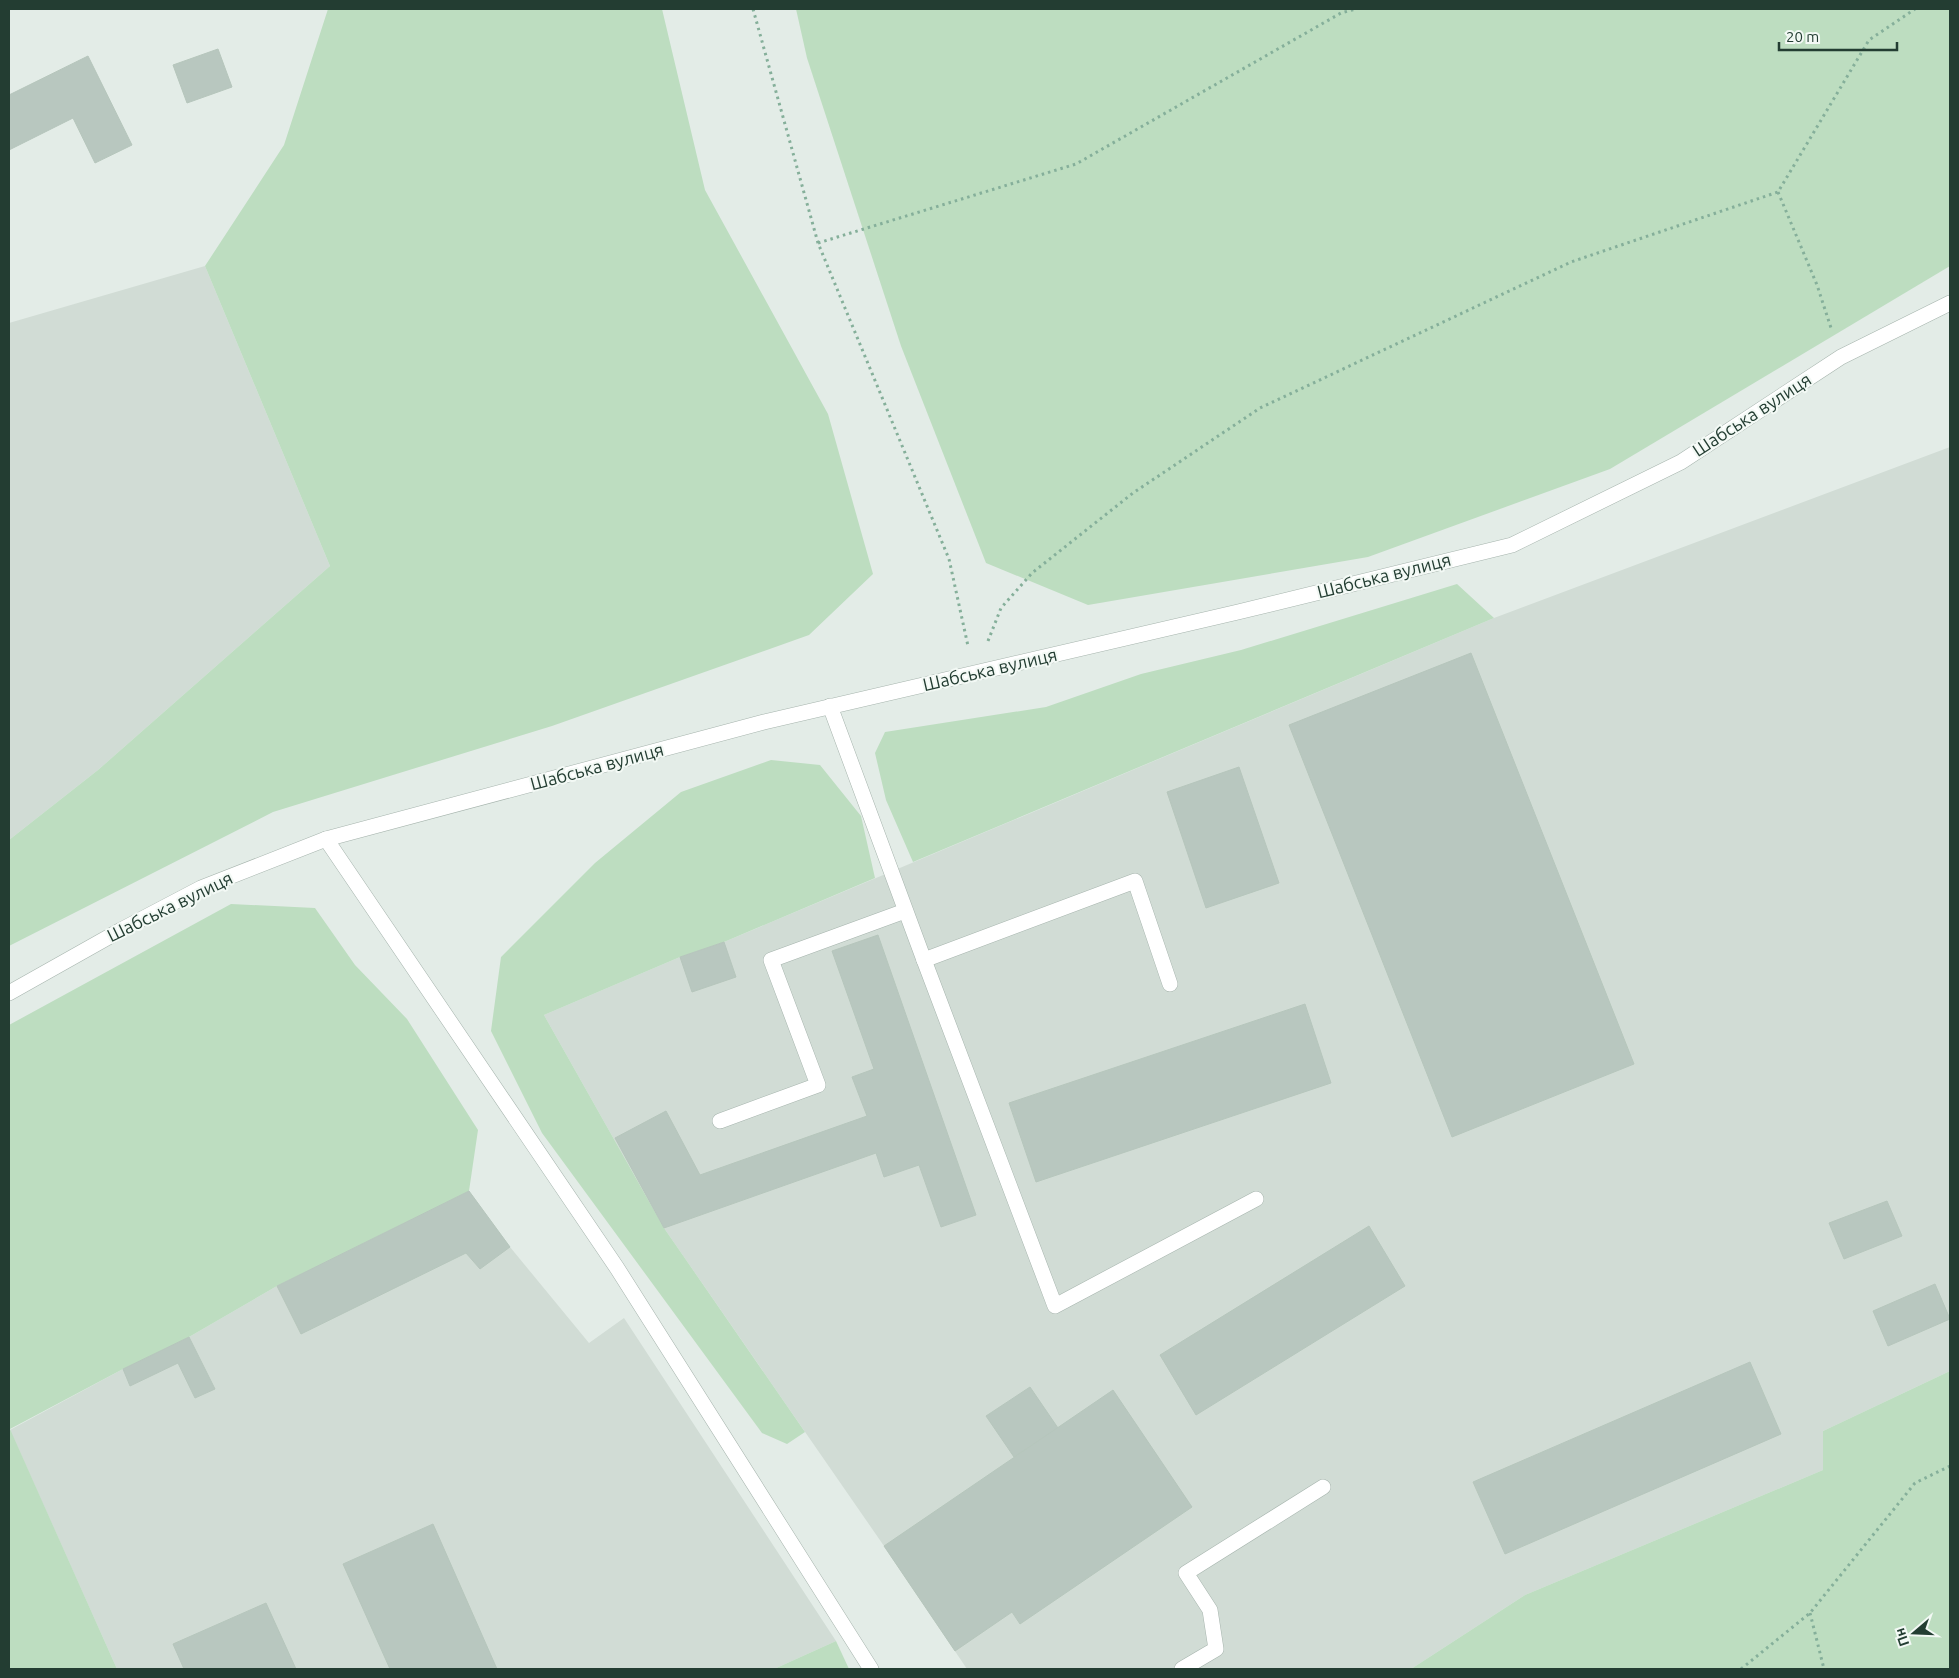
<svg xmlns="http://www.w3.org/2000/svg" width="1959" height="1678" viewBox="0 0 1959 1678" font-family="Ubuntu,sans-serif">
	<style>
		.built { fill: #d1dcd5 }
		.green { fill: #bdddc0 }
		.building { fill: #b8c7bf; stroke: #b6c6bc }
		.lines { fill: none; stroke-linecap: round; stroke-linejoin: round }
		.service-casing { stroke: #a6b4ad; stroke-width: 16 }
		.minor-casing { stroke: #a6b4ad; stroke-width: 16 }
		.path { stroke: #85af9a; stroke-width: 3; stroke-dasharray: 2.5 4; stroke-linecap: butt }
		.service { stroke: #fff; stroke-width: 15 }
		.minor { stroke: #fff; stroke-width: 15 }
		.labels { text-anchor: middle; stroke-width: 4; stroke-linejoin: round; paint-order: stroke }
		.street-label { font-size: 18px; fill: #233d32; stroke: #f3f9f5 }
	</style>
	<rect width="100%" height="100%" fill="#e3ece7"/>
	<!-- built -->
	<g class="built">
		<path d="M 205,266 L 330,566 L 98,770 L 9,840 L 9,323 Z"/>
		<path d="M 1950,447 L 1950,1371 L 1823,1431 L 1823,1470 L 1525,1595 L 1411,1669 L 967,1669 L 884,1546 L 664,1228 L 544,1015 L 680,957 L 724,942 L 1494,618 Z"/>
		<path d="M 469,1191 L 510,1247 L 589,1343 L 624,1318 L 836,1641 L 774,1669 L 117,1669 L 10,1430 L 123,1369 L 189,1337 L 277,1286 Z"/>
	</g>
	<!-- green -->
	<g class="green">
		<path d="M 328,9 L 662,9 L 705,190 L 828,414 L 873,574 L 809,635 L 552,726 L 273,812 L 9,946 L 9,840 L 98,770 L 330,566 L 205,266 L 284,145 Z"/>
		<path d="M 796,9 L 1950,9 L 1950,266 L 1610,469 L 1368,557 L 1088,605 L 986,563 L 901,346 L 807,58 Z"/>
		<path d="M 1457,584 L 1494,618 L 913,862 L 886,800 L 875,753 L 885,732 L 1046,707 L 1141,674 L 1241,650 Z"/>
		<path d="M 771,760 L 820,765 L 861,816 L 875,878 L 724,942 L 680,957 L 544,1015 L 664,1228 L 805,1432 L 787,1444 L 762,1433 L 542,1133 L 491,1031 L 501,957 L 595,863 L 681,792 Z"/>
		<path d="M 231,904 L 315,908 L 355,965 L 407,1019 L 478,1130 L 469,1191 L 277,1286 L 189,1337 L 123,1369 L 10,1429 L 117,1669 L 9,1669 L 9,1025 Z"/>
		<path d="M 1950,1371 L 1950,1669 L 1411,1669 L 1525,1595 L 1823,1470 L 1823,1431 Z"/>
		<path d="M 836,1641 L 849,1669 L 774,1669 Z"/>
	</g>
	<!-- building -->
	<g class="building">
		<path d="M 218,49 L 232,87 L 187,103 L 173,65 Z"/>
		<path d="M 88,56 L 132,145 L 95,163 L 73,118 L 9,150 L 9,95 Z"/>
		<path d="M 1471,653 L 1634,1064 L 1452,1137 L 1289,725 Z"/>
		<path d="M 1239,767 L 1279,883 L 1206,908 L 1167,792 Z"/>
		<path d="M 878,935 L 976,1215 L 941,1227 L 919,1165 L 884,1177 L 876,1153 L 664,1228 L 615,1138 L 666,1111 L 700,1175 L 867,1116 L 852,1077 L 874,1069 L 832,951 Z"/>
		<path d="M 724,942 L 736,977 L 692,992 L 680,957 Z"/>
		<path d="M 1305,1004 L 1331,1083 L 1036,1182 L 1009,1103 Z"/>
		<path d="M 469,1191 L 510,1247 L 480,1269 L 466,1253 L 301,1334 L 277,1286 Z"/>
		<path d="M 1887,1201 L 1902,1236 L 1844,1259 L 1829,1223 Z"/>
		<path d="M 1369,1226 L 1405,1286 L 1196,1415 L 1160,1355 Z"/>
		<path d="M 1935,1284 L 1950,1319 L 1888,1346 L 1873,1311 Z"/>
		<path d="M 189,1337 L 215,1389 L 195,1398 L 178,1363 L 130,1386 L 123,1369 Z"/>
		<path d="M 1750,1362 L 1781,1434 L 1505,1554 L 1473,1482 Z"/>
		<path d="M 1030,1387 L 1058,1428 L 1014,1457 L 986,1416 Z"/>
		<path d="M 1113,1390 L 1192,1507 L 1020,1624 L 1012,1612 L 955,1651 L 884,1546 Z"/>
		<path d="M 433,1524 L 497,1669 L 390,1669 L 343,1564 Z"/>
		<path d="M 266,1603 L 296,1669 L 184,1669 L 173,1644 Z"/>
	</g>
	<g class="lines">
		<defs>
			<g id="service">
				<path d="M 830,706 L 924,960 L 1055,1306 L 1256,1199"/>
				<path d="M 326,839 L 617,1268 L 871,1669"/>
				<path d="M 924,960 L 1135,881 L 1170,984"/>
				<path d="M 720,1121 L 818,1085 L 771,960 L 905,911"/>
				<path d="M 1182,1669 L 1216,1649 L 1210,1610 L 1186,1573 L 1323,1487"/>
			</g>
			<path id="minor" d="M 9,993 L 121,930 L 201,888 L 326,839 L 764,722 L 1238,612 L 1512,545 L 1681,462 L 1841,357 L 1950,303"/>
		</defs>
		<!-- service casing -->
		<use href="#service" class="service-casing"/>
		<!-- minor casing -->
		<use href="#minor" class="minor-casing"/>
		<!-- path -->
		<g class="path">
			<path d="M 753,9 L 818,243 L 949,559 L 968,646"/>
			<path d="M 1778,192 L 1817,285 L 1832,331"/>
			<path d="M 818,243 L 1076,164 L 1341,13 L 1356,9"/>
			<path d="M 988,641 L 1001,608 L 1032,573 L 1133,493 L 1260,408 L 1571,262 L 1778,192 L 1869,40 L 1915,9"/>
			<path d="M 1810,1613 L 1824,1669"/>
			<path d="M 1741,1669 L 1810,1613 L 1915,1483 L 1950,1466"/>
		</g>
		<!-- service -->
		<use href="#service" class="service"/>
		<!-- minor -->
		<use href="#minor" class="minor"/>
	</g>
	<g class="labels">
		<!-- street labels -->
		<g class="street-label">
			<text transform="translate(1752 415) rotate(-33)" y="6">Шабська вулиця</text>
			<text transform="translate(1384 576) rotate(-14)" y="6">Шабська вулиця</text>
			<text transform="translate(990 670) rotate(-13)" y="6">Шабська вулиця</text>
			<text transform="translate(597 767) rotate(-15)" y="6">Шабська вулиця</text>
			<text transform="translate(170 907) rotate(-26)" y="6">Шабська вулиця</text>
		</g>
	</g>
	<!-- border -->
	<rect width="1959" height="1678" fill="none" stroke="#233d32" stroke-width="20"/>
	<!-- north arrow -->
	<g transform="translate(1914 1633) rotate(251)" stroke="#f3f9f5" stroke-width="4" paint-order="stroke">
	<path d="M0-4L9 19L0 12L-9 19Z" fill="#233d32"/>
	<text y="-8" font-size="14" font-weight="bold" text-anchor="middle" fill="#233d32">Пн</text>
	</g>
	<!-- scale -->
	<path d="M1779 42v8h118v-8" fill="none" stroke="#233d32" stroke-width="2.5"/>
	<text x="1786" y="42" font-size="15" fill="#233d32" stroke="#f3f9f5" stroke-width="4" paint-order="stroke">20 m</text>
</svg>
